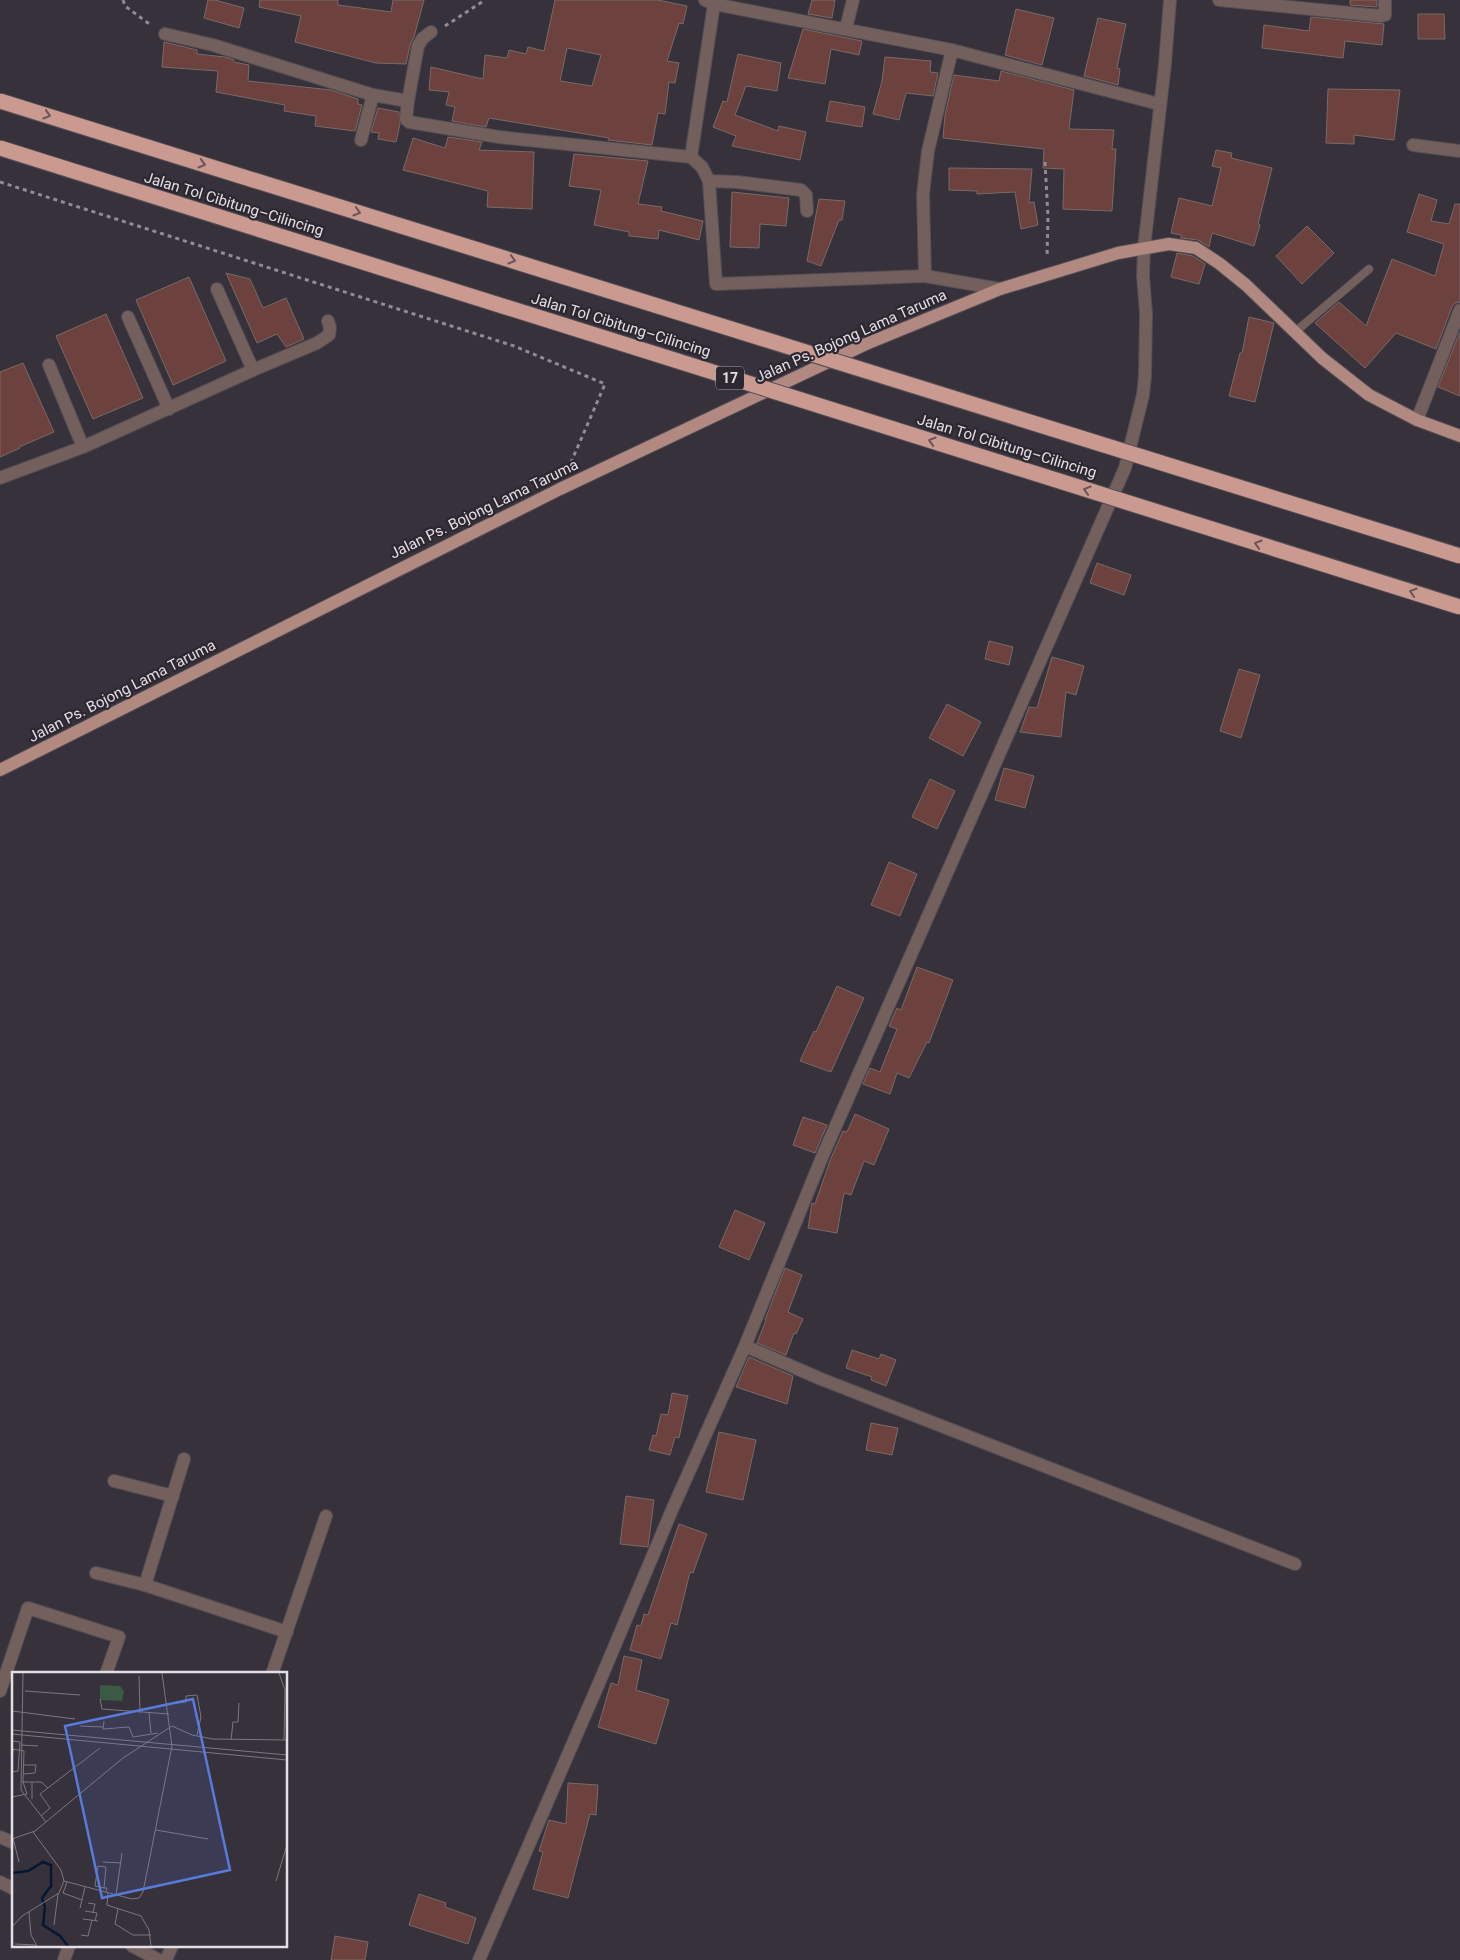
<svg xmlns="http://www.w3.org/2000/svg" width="1460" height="1960" viewBox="0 0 1460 1960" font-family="Roboto,sans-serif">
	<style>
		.building { fill: #6c413e; stroke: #796a68; fill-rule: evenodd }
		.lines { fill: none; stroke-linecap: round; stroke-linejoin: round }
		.service-casing { stroke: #534d56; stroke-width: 9 }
		.minor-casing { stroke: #534d56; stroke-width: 14 }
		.tertiary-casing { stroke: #534d56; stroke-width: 14 }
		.primary-casing { stroke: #534d56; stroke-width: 14 }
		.path { stroke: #918c94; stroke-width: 3; stroke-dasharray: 4 4; stroke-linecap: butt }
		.service { stroke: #735f5b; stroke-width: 8 }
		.minor { stroke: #735f5b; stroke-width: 12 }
		.tertiary { stroke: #735f5b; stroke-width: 12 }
		.primary { stroke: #b18981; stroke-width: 12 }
		.motorway-bridge-casing { stroke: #534d56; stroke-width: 17; stroke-linecap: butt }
		.motorway-bridge { stroke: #ca9990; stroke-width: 15 }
		.oneway { stroke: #6c5557 }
		.labels { text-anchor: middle; stroke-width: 4.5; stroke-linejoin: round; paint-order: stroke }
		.shield { fill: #2d2731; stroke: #aca8af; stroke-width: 1 }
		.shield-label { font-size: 14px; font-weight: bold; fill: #e3dfe5 }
		.street-label { font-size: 15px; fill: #e3dfe5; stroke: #2d2731 }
		.inset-river { fill: none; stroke: #051833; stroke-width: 2.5 }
		.inset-road { fill: none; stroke: #7c777f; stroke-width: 1 }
		.view { fill: #587adc; fill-opacity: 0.15; stroke: #587adc; stroke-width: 2.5 }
		.inset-edge { fill: none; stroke: #e3dfe5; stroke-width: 2.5 }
	</style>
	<rect width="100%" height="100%" fill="#37313b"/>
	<!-- building -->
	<g class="building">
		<path d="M 208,0 L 215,0 L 244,8 L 239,28 L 204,18 Z"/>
		<path d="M 260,0 L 338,0 L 338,5 L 391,12 L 393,0 L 424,0 L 414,37 L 410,45 L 406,64 L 376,63 L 295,42 L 301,16 L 259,7 Z"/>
		<path d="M 555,0 L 658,0 L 687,6 L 683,24 L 679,23 L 667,61 L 679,63 L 675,83 L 669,82 L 665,114 L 658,113 L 652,145 L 608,140 L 609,138 L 489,118 L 486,127 L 452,121 L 455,107 L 446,105 L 449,92 L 429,90 L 431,67 L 483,79 L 485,55 L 507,58 L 509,50 L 526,54 L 528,47 L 544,51 ZM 567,48 L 601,55 L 592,86 L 560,81 Z"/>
		<path d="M 812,0 L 835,0 L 832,18 L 808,14 Z"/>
		<path d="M 1350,0 L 1377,0 L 1377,7 L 1350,5 Z"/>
		<path d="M 1016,9 L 1054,18 L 1042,65 L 1005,55 Z"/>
		<path d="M 1418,14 L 1444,14 L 1445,39 L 1418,39 Z"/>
		<path d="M 1311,17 L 1384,24 L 1382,45 L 1345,41 L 1343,58 L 1262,48 L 1264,25 L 1309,31 Z"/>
		<path d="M 1098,18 L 1126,24 L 1117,68 L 1120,69 L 1118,85 L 1084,76 Z"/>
		<path d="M 803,29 L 862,41 L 859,55 L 831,49 L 825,84 L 788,78 Z"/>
		<path d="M 164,42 L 197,50 L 197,54 L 225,57 L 234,60 L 234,62 L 249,65 L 248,81 L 331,90 L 358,99 L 358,104 L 362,105 L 355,131 L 315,126 L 316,116 L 284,111 L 285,105 L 216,92 L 218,71 L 162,67 Z"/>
		<path d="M 738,54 L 781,63 L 777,91 L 746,86 L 735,115 L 778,131 L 779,126 L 806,132 L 800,160 L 732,146 L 736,136 L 713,127 L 723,101 L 727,102 Z"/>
		<path d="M 885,57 L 931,61 L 930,72 L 938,73 L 933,96 L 906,93 L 899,120 L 873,114 L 882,81 Z"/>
		<path d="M 1001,71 L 1074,90 L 1069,129 L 1114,130 L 1112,149 L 1116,149 L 1112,211 L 1063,209 L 1064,169 L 1043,168 L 1044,149 L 943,138 L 945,115 L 954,75 L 999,81 Z"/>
		<path d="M 1328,89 L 1400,90 L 1394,140 L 1354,135 L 1354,144 L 1326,143 Z"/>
		<path d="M 830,101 L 865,107 L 862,127 L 826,121 Z"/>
		<path d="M 378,108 L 399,112 L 400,124 L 396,142 L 378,139 L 379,133 L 371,132 Z"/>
		<path d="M 448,137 L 482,142 L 479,150 L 534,152 L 532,209 L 487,207 L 488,191 L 403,170 L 413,138 L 445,148 Z"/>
		<path d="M 1216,150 L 1232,153 L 1231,158 L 1272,168 L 1258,224 L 1260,225 L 1254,246 L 1212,233 L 1209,247 L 1198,240 L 1181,238 L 1181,235 L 1171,233 L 1179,198 L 1212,206 L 1221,168 L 1212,166 Z"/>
		<path d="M 574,154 L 648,161 L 638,204 L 662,207 L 661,211 L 703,221 L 699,240 L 659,230 L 658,239 L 629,236 L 629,232 L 594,225 L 601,190 L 569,186 Z"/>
		<path d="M 949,168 L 1032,169 L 1029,203 L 1034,202 L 1038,225 L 1021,229 L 1015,192 L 977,194 L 977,191 L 949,190 Z"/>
		<path d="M 732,192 L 789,198 L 786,226 L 760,224 L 759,248 L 730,247 Z"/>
		<path d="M 1419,194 L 1437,200 L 1431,221 L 1449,224 L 1455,204 L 1460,204 L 1460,302 L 1455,303 L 1452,307 L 1436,349 L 1396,333 L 1365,368 L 1315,323 L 1339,302 L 1366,326 L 1392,259 L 1435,276 L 1444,244 L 1407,232 Z"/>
		<path d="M 819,199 L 845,201 L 842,220 L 839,220 L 821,266 L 807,261 Z"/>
		<path d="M 1307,226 L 1334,253 L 1302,284 L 1276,256 Z"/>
		<path d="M 1177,253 L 1193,256 L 1205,264 L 1199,284 L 1171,277 Z"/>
		<path d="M 226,273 L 250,279 L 263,308 L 286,298 L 304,339 L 286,347 L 277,334 L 257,343 Z"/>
		<path d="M 189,277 L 226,361 L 173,385 L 136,300 Z"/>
		<path d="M 106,314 L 143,398 L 93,419 L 56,336 Z"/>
		<path d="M 1249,317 L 1274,323 L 1255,402 L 1229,396 L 1240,353 L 1242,353 Z"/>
		<path d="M 1460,332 L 1460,396 L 1438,387 Z"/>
		<path d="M 23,363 L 54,432 L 19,447 L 20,448 L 0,457 L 0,372 Z"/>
		<path d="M 1097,563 L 1131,575 L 1124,595 L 1090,583 Z"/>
		<path d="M 989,641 L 1013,647 L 1009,665 L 985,659 Z"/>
		<path d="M 1052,657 L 1084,666 L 1076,695 L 1066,692 L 1061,737 L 1020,732 L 1029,707 L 1037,708 Z"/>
		<path d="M 1239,669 L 1260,675 L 1241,738 L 1220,731 Z"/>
		<path d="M 947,704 L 981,722 L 963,756 L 929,738 Z"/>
		<path d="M 1004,768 L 1034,776 L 1025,808 L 995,800 Z"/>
		<path d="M 930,779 L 955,791 L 937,829 L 912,817 Z"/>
		<path d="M 889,862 L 917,874 L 900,916 L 871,905 Z"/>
		<path d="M 917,967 L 953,980 L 929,1043 L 927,1042 L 909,1078 L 897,1073 L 890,1094 L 863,1084 L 870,1068 L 880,1072 L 897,1029 L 889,1026 L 897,1008 L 901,1010 Z"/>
		<path d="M 837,986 L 864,998 L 831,1072 L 800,1061 L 814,1031 L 816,1032 Z"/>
		<path d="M 855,1114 L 889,1129 L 874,1165 L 864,1161 L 851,1195 L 844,1193 L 837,1233 L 808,1228 L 812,1203 L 815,1204 L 831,1158 L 843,1131 L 847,1132 Z"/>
		<path d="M 803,1117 L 827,1125 L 815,1153 L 793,1145 Z"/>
		<path d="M 735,1210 L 765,1223 L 749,1260 L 719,1247 Z"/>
		<path d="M 785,1268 L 802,1275 L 788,1312 L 803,1319 L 796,1334 L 794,1333 L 786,1355 L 757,1343 L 766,1320 L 765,1320 Z"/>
		<path d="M 852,1350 L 879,1359 L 881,1354 L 896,1360 L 886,1386 L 871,1380 L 872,1377 L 846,1368 Z"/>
		<path d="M 749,1357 L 793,1376 L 787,1404 L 736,1387 Z"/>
		<path d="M 672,1393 L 688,1396 L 679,1438 L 675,1437 L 670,1455 L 649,1450 L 653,1435 L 656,1436 L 661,1414 L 668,1415 Z"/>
		<path d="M 871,1423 L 898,1428 L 892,1455 L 866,1450 Z"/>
		<path d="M 719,1432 L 756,1440 L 743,1500 L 706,1492 Z"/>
		<path d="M 626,1496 L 654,1500 L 648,1547 L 620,1544 Z"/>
		<path d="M 679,1524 L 707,1534 L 693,1573 L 690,1572 L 677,1625 L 671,1623 L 661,1659 L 630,1650 L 637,1625 L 641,1626 L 644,1614 L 648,1615 Z"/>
		<path d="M 624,1656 L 642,1660 L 636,1690 L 669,1700 L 656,1744 L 598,1727 L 611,1683 L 618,1685 Z"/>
		<path d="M 568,1783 L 598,1785 L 596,1815 L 590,1814 L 568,1898 L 533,1889 L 543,1852 L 539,1851 L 549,1820 L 566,1824 Z"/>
		<path d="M 419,1894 L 446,1903 L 445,1907 L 476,1918 L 468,1944 L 409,1925 Z"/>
		<path d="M 335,1936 L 368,1942 L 365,1960 L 331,1960 Z"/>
	</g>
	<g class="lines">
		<defs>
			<path id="service" d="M 1295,332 L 1369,269"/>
			<g id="minor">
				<path d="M 705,0 L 714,4 L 952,50 L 1159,104"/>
				<path d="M 1219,0 L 1381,16 L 1385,15 L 1385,0"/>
				<path d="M 846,28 L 853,0"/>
				<path d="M 431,32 L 423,38 L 418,46 L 408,101 L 406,119 L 409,122 L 499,137 L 691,157 L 702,167 L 709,181 L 716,284 L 925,276 L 1000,289"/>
				<path d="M 165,34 L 213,45 L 373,95 L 408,101"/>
				<path d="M 361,140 L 373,95"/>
				<path d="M 1413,145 L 1460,151"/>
				<path d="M 691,157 L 714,4"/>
				<path d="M 709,181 L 737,182 L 801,190 L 806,195 L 807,211"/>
				<path d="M 925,276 L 923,194 L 928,151 L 952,50"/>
				<path d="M 217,289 L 253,370"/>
				<path d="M 128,317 L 169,409"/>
				<path d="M 49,365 L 83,447"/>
				<path d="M 1417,420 L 1460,310"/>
				<path d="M 0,478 L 83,447 L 253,370 L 317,343 L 329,335 L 330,328 L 328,321"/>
				<path d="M 745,1346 L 821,1379 L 1295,1564"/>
				<path d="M 114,1481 L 173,1496"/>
				<path d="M 96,1573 L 145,1585 L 287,1632"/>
				<path d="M 145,1585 L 184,1459"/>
				<path d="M 272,1674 L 326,1516"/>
				<path d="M 0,1691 L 28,1608 L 119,1637 L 106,1674"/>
				<path d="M 0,1837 L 14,1843"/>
				<path d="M 0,1882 L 14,1889"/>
				<path d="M 132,1946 L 159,1960"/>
				<path d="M 64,1960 L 69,1946"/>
				<path d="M 166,1960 L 172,1946"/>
				<path d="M 479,1960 L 602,1676 L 672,1510 L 745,1346 L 823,1155 L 1125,468 L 1143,395 L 1145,376 L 1146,313 L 1143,276 L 1144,248"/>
			</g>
			<path id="tertiary" d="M 1144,248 L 1165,64 L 1170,0"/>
			<path id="primary" d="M 0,770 L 560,489 L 866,344 L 1000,289 L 1118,253 L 1169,244 L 1196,248 L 1220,264 L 1246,285 L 1322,358 L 1369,395 L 1417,420 L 1460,436"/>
		</defs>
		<!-- service casing -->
		<use href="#service" class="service-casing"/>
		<!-- minor casing -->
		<use href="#minor" class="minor-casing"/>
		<!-- tertiary casing -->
		<use href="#tertiary" class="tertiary-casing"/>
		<!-- primary casing -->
		<use href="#primary" class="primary-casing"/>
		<!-- path -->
		<g class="path">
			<path d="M 123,0 L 125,6 L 152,26"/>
			<path d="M 445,26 L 485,0"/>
			<path d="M 1045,162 L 1048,217 L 1047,257"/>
			<path d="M 0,182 L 514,346 L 605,384 L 569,467"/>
		</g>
		<!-- service -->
		<use href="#service" class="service"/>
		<!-- minor -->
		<use href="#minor" class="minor"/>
		<!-- tertiary -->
		<use href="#tertiary" class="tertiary"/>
		<!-- primary -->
		<use href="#primary" class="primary"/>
		<defs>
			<g id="motorway-bridge">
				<path d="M 0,101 L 1460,556"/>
				<path d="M 0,148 L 1460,607"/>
			</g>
		</defs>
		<!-- motorway-bridge casing -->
		<use href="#motorway-bridge" class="motorway-bridge-casing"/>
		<!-- motorway-bridge -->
		<use href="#motorway-bridge" class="motorway-bridge"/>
	</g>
	<!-- one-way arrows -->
	<defs><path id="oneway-chevron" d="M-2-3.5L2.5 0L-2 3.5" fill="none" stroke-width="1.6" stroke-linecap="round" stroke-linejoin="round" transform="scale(1.25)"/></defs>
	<g class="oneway">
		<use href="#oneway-chevron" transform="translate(47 115) rotate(17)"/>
		<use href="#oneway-chevron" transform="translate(202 164) rotate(17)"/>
		<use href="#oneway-chevron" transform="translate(357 212) rotate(17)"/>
		<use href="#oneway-chevron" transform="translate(512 260) rotate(17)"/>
		<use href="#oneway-chevron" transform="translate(932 441) rotate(-163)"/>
		<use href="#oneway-chevron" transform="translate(1087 490) rotate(-163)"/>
		<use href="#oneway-chevron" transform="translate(1258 544) rotate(-163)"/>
		<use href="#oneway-chevron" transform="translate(1413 592) rotate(-163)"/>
	</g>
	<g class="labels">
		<!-- shield labels -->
		<rect class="shield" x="716" y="366.5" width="28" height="23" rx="4"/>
		<g class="shield-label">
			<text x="730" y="383">17</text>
		</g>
		<!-- street labels -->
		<g class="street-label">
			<text transform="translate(234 204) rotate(17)" y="5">Jalan Tol Cibitung–Cilincing</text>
			<text transform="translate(621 325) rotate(17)" y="5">Jalan Tol Cibitung–Cilincing</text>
			<text transform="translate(851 336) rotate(-24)" y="5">Jalan Ps. Bojong Lama Taruma</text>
			<text transform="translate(1007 446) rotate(17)" y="5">Jalan Tol Cibitung–Cilincing</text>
			<text transform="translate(484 509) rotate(-26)" y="5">Jalan Ps. Bojong Lama Taruma</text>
			<text transform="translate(122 691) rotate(-27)" y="5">Jalan Ps. Bojong Lama Taruma</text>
		</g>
	</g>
	<!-- overview -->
	<g transform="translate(12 1672)">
		<rect width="275" height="275" fill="#37313b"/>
		<path d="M 88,13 L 108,14 L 112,19 L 110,29 L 88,28 Z" fill="#3a5a44"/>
		<path class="inset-river" d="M 0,201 L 16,199 L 31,190 L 39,193 L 39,214 L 30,226 L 33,235 L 31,253 L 48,264 L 56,274"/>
		<path class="inset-road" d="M 11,1 L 9,118 L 34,150M 267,1 L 273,18 L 272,68M 127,4 L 128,41M 13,19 L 68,23M 88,27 L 90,37 L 157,42M 156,32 L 174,30 L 174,24 L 185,23 L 189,45 L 185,63M 0,39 L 63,47M 137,41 L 139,61M 92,49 L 91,57 L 117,55 L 121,65 L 146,61M 68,54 L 91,55M 0,58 L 275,83M 0,62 L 275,88M 219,68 L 221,50 L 226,50 L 227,31M 0,69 L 8,70 L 6,99 L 0,100M 9,73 L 26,74M 0,77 L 12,79 L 11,110 L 15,122 L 0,125M 0,92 L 1,77M 11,102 L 23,101 L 24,93 L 11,93M 10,110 L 29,110 L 36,116M 20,110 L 20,127M 29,144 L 38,136 L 28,122 L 88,76M 144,158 L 196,167M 1,166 L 7,190M 0,167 L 23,159 L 111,86 L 160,54 L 180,63 L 201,67 L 275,68M 91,190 L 109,191M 52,209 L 120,227 L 127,226 L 131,220 L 160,74 L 150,1M 264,209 L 275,173M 55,210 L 51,221 L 70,228M 92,216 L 94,195 L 86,194 L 83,214 L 92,216 L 95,216 L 94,220M 96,221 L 95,233 L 129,244 L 137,258 L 139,274M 104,223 L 110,181M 76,231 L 83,232 L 81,240M 68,236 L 73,215M 106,237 L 103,252 L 121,263 L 139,263M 73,239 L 85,241 L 83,249M 17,240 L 19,263 L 25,274M 71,247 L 86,249M 42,253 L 46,222M 0,255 L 10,244 L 47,221 L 52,209 L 49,198 L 21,160M 69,263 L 76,264 L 80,248M 3,272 L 24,273"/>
		<path class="view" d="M 181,27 L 218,198 L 90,226 L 53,54 Z"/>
		<rect width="275" height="275" class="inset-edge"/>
	</g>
</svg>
